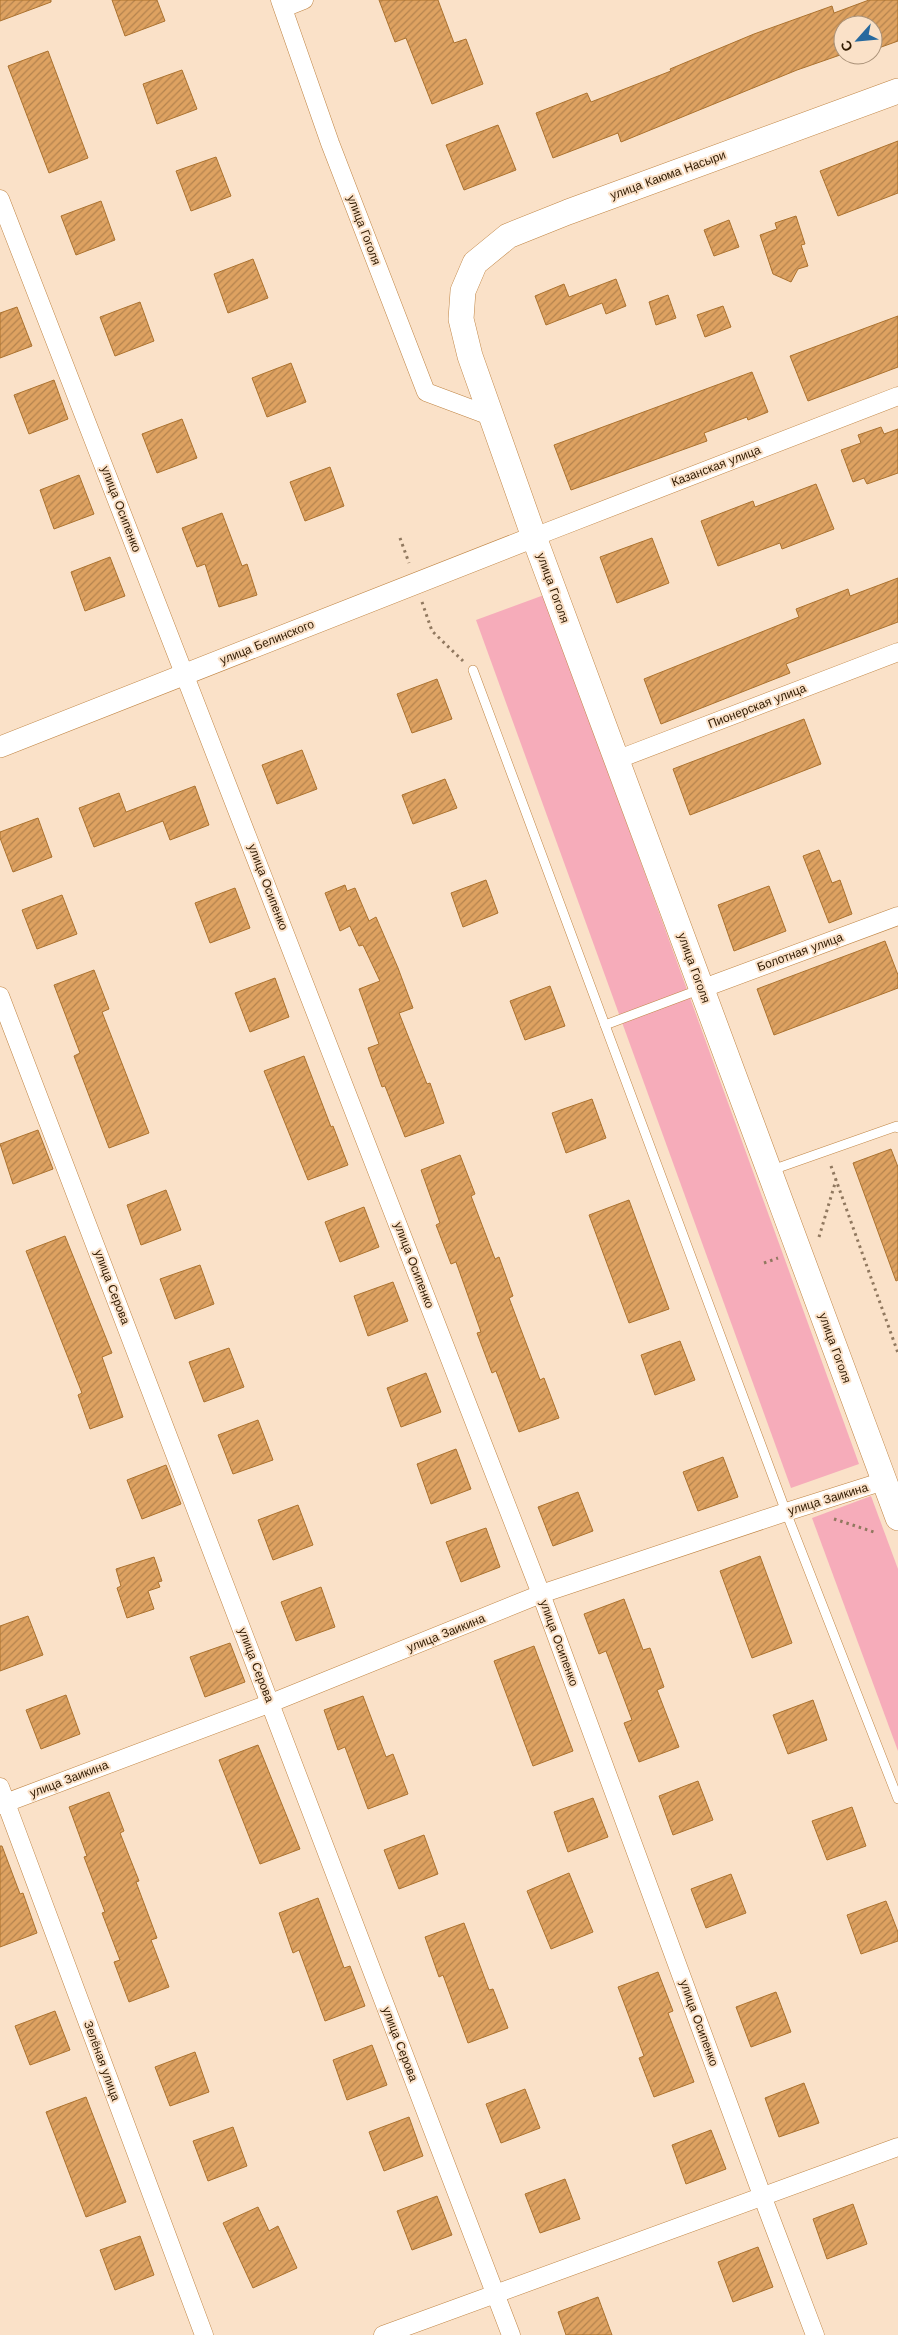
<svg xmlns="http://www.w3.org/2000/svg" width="898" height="2335" viewBox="0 0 898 2335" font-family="'Work Sans',sans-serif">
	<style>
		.green { fill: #f6acba }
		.building { fill: url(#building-hatch); stroke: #ab722f }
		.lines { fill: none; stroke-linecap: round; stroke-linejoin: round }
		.service-casing { stroke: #bf8443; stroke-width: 10 }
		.minor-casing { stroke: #bf8443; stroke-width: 19 }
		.tertiary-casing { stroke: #bf8443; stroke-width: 22 }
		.secondary-casing { stroke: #bf8443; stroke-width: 26 }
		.path { stroke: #90785f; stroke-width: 3; stroke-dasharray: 2.5 4; stroke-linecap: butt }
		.service { stroke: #fff; stroke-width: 9 }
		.minor { stroke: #fff; stroke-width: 18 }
		.tertiary { stroke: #fff; stroke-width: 21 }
		.secondary { stroke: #fff; stroke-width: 25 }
		.labels { text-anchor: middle; stroke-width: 4; stroke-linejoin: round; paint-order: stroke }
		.street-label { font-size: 12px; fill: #301a00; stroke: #fae1c8 }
	</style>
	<defs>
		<pattern id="building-hatch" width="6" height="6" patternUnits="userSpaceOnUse" patternTransform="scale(1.25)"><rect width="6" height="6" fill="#dea261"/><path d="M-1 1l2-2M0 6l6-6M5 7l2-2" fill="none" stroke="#b4834e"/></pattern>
	</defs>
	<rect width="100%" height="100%" fill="#fae1c8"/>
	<!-- green -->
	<g class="green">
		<path d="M 544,595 L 859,1464 L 791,1488 L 476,620 Z"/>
		<path d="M 871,1496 L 898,1569 L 898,1751 L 812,1518 Z"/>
	</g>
	<!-- building -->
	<g class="building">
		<path d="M 0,0 L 51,0 L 51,2 L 0,21 Z"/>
		<path d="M 112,0 L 157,0 L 165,21 L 125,36 Z"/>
		<path d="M 379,0 L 438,0 L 454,43 L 466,39 L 483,84 L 432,104 L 406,38 L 395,42 Z"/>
		<path d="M 869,0 L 898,0 L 898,41 L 873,50 L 873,25 L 843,25 L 843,54 L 797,70 L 621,142 L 618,133 L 553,158 L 536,113 L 587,93 L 591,102 L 671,71 L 670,69 L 754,34 L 832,6 L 834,13 Z"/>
		<path d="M 48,51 L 88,158 L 49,173 L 8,66 Z"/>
		<path d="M 182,70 L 197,109 L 157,124 L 143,84 Z"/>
		<path d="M 498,125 L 516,170 L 464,190 L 446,145 Z"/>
		<path d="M 898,141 L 898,193 L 838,216 L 820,171 Z"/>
		<path d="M 216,157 L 231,196 L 191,211 L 176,171 Z"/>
		<path d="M 101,201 L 115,240 L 76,255 L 61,216 Z"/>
		<path d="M 796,216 L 805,244 L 801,245 L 808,266 L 798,269 L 791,282 L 773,274 L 760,235 L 777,229 L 775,223 Z"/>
		<path d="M 729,220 L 739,247 L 714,256 L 704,230 Z"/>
		<path d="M 253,259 L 268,298 L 228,313 L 214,274 Z"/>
		<path d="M 616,279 L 626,306 L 606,314 L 602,303 L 546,325 L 535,296 L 564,284 L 569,297 Z"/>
		<path d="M 668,295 L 676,318 L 656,325 L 649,302 Z"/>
		<path d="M 140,302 L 154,341 L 115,356 L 100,317 Z"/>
		<path d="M 723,306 L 731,327 L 705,337 L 697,315 Z"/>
		<path d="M 17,307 L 32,346 L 0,358 L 0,313 Z"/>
		<path d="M 898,316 L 898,367 L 808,401 L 790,356 Z"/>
		<path d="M 291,363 L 306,402 L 267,417 L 252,378 Z"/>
		<path d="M 752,372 L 768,412 L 748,420 L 747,417 L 704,433 L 707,441 L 571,490 L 554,445 Z"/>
		<path d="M 54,380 L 68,419 L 29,434 L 14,395 Z"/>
		<path d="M 182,419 L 197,458 L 157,473 L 142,434 Z"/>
		<path d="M 881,427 L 884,434 L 898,429 L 898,473 L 867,484 L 864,478 L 853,482 L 841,450 L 861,443 L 858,435 Z"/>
		<path d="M 330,467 L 344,506 L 305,521 L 290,482 Z"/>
		<path d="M 79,475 L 94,514 L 54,529 L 40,490 Z"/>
		<path d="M 816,484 L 834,529 L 782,549 L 780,543 L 718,566 L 701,521 L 753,501 L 755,507 Z"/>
		<path d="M 222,513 L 242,566 L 247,564 L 257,595 L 219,607 L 205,564 L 197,567 L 182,528 Z"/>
		<path d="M 652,538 L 669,583 L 617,603 L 600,557 Z"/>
		<path d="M 110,557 L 125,596 L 85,611 L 71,572 Z"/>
		<path d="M 898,578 L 898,622 L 786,664 L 790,673 L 661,724 L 644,679 L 799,617 L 796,609 L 848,589 L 850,596 Z"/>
		<path d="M 437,679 L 452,719 L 412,733 L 397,694 Z"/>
		<path d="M 804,719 L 821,764 L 690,815 L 673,769 Z"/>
		<path d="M 302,750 L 317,789 L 277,804 L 262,765 Z"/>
		<path d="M 445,779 L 457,808 L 413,824 L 402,795 Z"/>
		<path d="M 195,786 L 209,825 L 170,840 L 163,821 L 94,847 L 79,808 L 119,793 L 126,812 Z"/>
		<path d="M 38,818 L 52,857 L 13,872 L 0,838 L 0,832 Z"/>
		<path d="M 819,850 L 832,883 L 840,880 L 852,914 L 829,923 L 803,856 Z"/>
		<path d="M 486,880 L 498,913 L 463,927 L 451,893 Z"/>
		<path d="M 345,885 L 347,891 L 355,888 L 369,921 L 376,917 L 398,968 L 413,1008 L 399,1013 L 427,1084 L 430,1083 L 444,1123 L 405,1137 L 385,1086 L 382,1087 L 368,1048 L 379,1044 L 359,989 L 380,981 L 363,945 L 359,946 L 350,926 L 340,931 L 325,893 Z"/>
		<path d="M 769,886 L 786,931 L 734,951 L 718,905 Z"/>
		<path d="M 235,888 L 250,928 L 210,943 L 195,903 Z"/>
		<path d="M 62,895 L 77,934 L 37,949 L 22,910 Z"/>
		<path d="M 885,941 L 898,975 L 898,988 L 774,1035 L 757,989 Z"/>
		<path d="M 94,970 L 109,1009 L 102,1012 L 149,1133 L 109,1148 L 74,1056 L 80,1053 L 54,985 Z"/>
		<path d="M 275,978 L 289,1017 L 250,1032 L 235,993 Z"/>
		<path d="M 550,986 L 565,1026 L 525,1040 L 510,1001 Z"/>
		<path d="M 304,1056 L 331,1127 L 333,1126 L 348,1165 L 308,1180 L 264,1071 Z"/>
		<path d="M 592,1099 L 606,1138 L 566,1153 L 552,1113 Z"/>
		<path d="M 38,1130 L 53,1169 L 13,1184 L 0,1144 Z"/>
		<path d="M 891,1149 L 898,1167 L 898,1280 L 896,1281 L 853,1163 Z"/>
		<path d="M 460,1155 L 475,1194 L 471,1196 L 495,1259 L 499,1257 L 513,1296 L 509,1298 L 540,1380 L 544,1378 L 559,1418 L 519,1432 L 496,1371 L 492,1373 L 477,1333 L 481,1332 L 456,1262 L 451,1264 L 436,1225 L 440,1223 L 421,1170 Z"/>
		<path d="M 166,1190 L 181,1230 L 141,1245 L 127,1205 Z"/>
		<path d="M 629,1200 L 669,1309 L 629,1323 L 589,1215 Z"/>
		<path d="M 364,1207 L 379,1247 L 340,1262 L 325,1222 Z"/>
		<path d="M 65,1236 L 112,1353 L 102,1357 L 123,1417 L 90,1429 L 78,1395 L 82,1393 L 26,1251 Z"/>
		<path d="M 200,1265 L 214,1304 L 175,1319 L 160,1279 Z"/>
		<path d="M 393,1282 L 408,1321 L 368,1336 L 354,1296 Z"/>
		<path d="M 680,1341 L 695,1380 L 655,1395 L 641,1355 Z"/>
		<path d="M 229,1348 L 244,1387 L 204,1402 L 189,1362 Z"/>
		<path d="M 426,1373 L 441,1412 L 401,1427 L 387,1388 Z"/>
		<path d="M 258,1420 L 273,1460 L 233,1474 L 218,1435 Z"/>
		<path d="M 456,1449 L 471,1489 L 431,1504 L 417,1464 Z"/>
		<path d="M 723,1457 L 738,1497 L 698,1511 L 683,1472 Z"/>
		<path d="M 166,1465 L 181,1504 L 142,1519 L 127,1480 Z"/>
		<path d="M 578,1492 L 593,1531 L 553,1546 L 538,1507 Z"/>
		<path d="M 298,1505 L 313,1545 L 273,1560 L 258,1520 Z"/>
		<path d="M 486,1528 L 500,1567 L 461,1582 L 446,1542 Z"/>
		<path d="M 760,1556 L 792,1643 L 752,1658 L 720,1571 Z"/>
		<path d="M 154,1557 L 162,1581 L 158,1582 L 160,1587 L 148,1591 L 154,1609 L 127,1618 L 117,1588 L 121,1586 L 116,1569 Z"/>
		<path d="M 321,1587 L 335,1627 L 296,1641 L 281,1602 Z"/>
		<path d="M 624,1599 L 643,1650 L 650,1648 L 664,1687 L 657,1690 L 679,1747 L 639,1762 L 624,1723 L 632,1720 L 606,1651 L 599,1654 L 584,1614 Z"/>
		<path d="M 28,1616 L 43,1655 L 0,1671 L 0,1626 Z"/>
		<path d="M 230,1643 L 245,1682 L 205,1697 L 190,1657 Z"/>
		<path d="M 534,1646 L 573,1751 L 533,1766 L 494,1661 Z"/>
		<path d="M 66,1695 L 80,1734 L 41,1749 L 26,1710 Z"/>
		<path d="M 363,1696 L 386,1757 L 393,1754 L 408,1794 L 368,1809 L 345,1747 L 338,1750 L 324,1710 Z"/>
		<path d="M 813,1700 L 827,1740 L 788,1754 L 773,1715 Z"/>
		<path d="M 258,1745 L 300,1849 L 260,1864 L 219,1760 Z"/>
		<path d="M 698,1781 L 713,1820 L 673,1835 L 659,1796 Z"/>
		<path d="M 109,1792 L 124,1831 L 120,1833 L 139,1881 L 136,1882 L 157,1938 L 151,1940 L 169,1987 L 129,2002 L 114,1962 L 120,1960 L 102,1913 L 105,1912 L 84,1857 L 87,1856 L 69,1807 Z"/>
		<path d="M 593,1798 L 608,1837 L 568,1852 L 554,1812 Z"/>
		<path d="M 852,1807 L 866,1846 L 827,1860 L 812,1821 Z"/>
		<path d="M 424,1835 L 438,1874 L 399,1889 L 384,1850 Z"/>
		<path d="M 0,1846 L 2,1846 L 20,1894 L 23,1893 L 37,1933 L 0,1947 Z"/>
		<path d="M 569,1873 L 593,1932 L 551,1949 L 527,1891 Z"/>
		<path d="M 731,1874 L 746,1913 L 706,1928 L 691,1889 Z"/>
		<path d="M 318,1898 L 344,1968 L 350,1966 L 365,2006 L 325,2021 L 299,1950 L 293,1953 L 279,1913 Z"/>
		<path d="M 886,1901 L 898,1932 L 898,1941 L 861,1954 L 847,1915 Z"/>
		<path d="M 464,1923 L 489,1990 L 493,1989 L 508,2028 L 468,2043 L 443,1975 L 439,1977 L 425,1937 Z"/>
		<path d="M 658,1972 L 673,2011 L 668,2013 L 694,2082 L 654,2097 L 639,2058 L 644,2056 L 618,1987 Z"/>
		<path d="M 776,1992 L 791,2032 L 751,2047 L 736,2007 Z"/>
		<path d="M 55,2011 L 70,2050 L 30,2065 L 15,2026 Z"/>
		<path d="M 372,2045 L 387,2085 L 347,2100 L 333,2060 Z"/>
		<path d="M 195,2052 L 209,2092 L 170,2106 L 155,2067 Z"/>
		<path d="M 804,2083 L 819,2123 L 779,2137 L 765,2098 Z"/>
		<path d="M 525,2089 L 540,2128 L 501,2143 L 486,2104 Z"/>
		<path d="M 86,2097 L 126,2202 L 86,2217 L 46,2112 Z"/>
		<path d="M 409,2117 L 423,2156 L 384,2171 L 369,2132 Z"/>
		<path d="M 233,2127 L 247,2166 L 208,2181 L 193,2141 Z"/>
		<path d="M 711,2130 L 726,2169 L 686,2184 L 672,2145 Z"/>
		<path d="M 565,2179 L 580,2219 L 540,2233 L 525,2194 Z"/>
		<path d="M 437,2196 L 452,2235 L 412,2250 L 397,2211 Z"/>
		<path d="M 853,2204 L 867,2244 L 827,2259 L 813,2219 Z"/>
		<path d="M 258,2207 L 269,2231 L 278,2226 L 297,2268 L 253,2288 L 223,2223 Z"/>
		<path d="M 140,2236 L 154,2275 L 115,2290 L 100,2250 Z"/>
		<path d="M 758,2247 L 773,2287 L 733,2302 L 718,2262 Z"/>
		<path d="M 598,2297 L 612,2335 L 566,2335 L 558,2312 Z"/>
	</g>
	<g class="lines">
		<defs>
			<g id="service">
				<path d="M 473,670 L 786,1512 L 898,1799"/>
				<path d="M 605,1025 L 701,989"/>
				<path d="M 772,1170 L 897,1126 L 898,1128"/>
			</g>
			<g id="minor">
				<path d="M 280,0 L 330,143 L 426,392 L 493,417"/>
				<path d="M 284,8 L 304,0"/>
				<path d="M 0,199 L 541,1594 L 763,2198 L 815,2335"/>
				<path d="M 534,537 L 898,396"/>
				<path d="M 616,760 L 898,652"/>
				<path d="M 701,989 L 898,916"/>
				<path d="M 0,996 L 511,2335"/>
				<path d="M 0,1787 L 204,2335"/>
				<path d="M 0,1805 L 271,1703 L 541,1594 L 786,1512 L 884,1481"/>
				<path d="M 383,2335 L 898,2147"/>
			</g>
			<path id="tertiary" d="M 0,747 L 534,537"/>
			<path id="secondary" d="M 898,91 L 568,212 L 508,236 L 475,263 L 463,291 L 461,319 L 470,356 L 534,537 L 898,1518"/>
		</defs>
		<!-- service casing -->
		<use href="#service" class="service-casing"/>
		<!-- minor casing -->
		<use href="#minor" class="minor-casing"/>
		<!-- tertiary casing -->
		<use href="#tertiary" class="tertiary-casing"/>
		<!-- secondary casing -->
		<use href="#secondary" class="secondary-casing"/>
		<!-- path -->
		<g class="path">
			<path d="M 400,538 L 409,563"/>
			<path d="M 422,602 L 432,631 L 463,661"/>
			<path d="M 831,1166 L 898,1353"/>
			<path d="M 819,1237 L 836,1180"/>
			<path d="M 764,1263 L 778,1258"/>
			<path d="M 834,1519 L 874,1532"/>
		</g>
		<!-- service -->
		<use href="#service" class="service"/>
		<!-- minor -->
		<use href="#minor" class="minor"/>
		<!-- tertiary -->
		<use href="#tertiary" class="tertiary"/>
		<!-- secondary -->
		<use href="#secondary" class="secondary"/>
	</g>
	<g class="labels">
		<!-- street labels -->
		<g class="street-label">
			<text transform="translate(668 175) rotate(-20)" y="4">улица Каюма Насыри</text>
			<text transform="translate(364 230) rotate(69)" y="4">улица Гоголя</text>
			<text transform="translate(716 466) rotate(-21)" y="4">Казанская улица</text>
			<text transform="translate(121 509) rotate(69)" y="4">улица Осипенко</text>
			<text transform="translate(553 588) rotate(70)" y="4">улица Гоголя</text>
			<text transform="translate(267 642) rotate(-22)" y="4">улица Белинского</text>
			<text transform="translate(757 706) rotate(-21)" y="4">Пионерская улица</text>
			<text transform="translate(268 887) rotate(69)" y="4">улица Осипенко</text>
			<text transform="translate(800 952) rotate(-20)" y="4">Болотная улица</text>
			<text transform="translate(694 968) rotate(70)" y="4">улица Гоголя</text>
			<text transform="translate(414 1265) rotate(69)" y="4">улица Осипенко</text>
			<text transform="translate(112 1287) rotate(69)" y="4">улица Серова</text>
			<text transform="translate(835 1348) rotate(70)" y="4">улица Гоголя</text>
			<text transform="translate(828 1499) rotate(-17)" y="4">улица Заикина</text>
			<text transform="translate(446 1633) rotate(-22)" y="4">улица Заикина</text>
			<text transform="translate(559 1643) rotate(70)" y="4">улица Осипенко</text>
			<text transform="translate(256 1665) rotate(69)" y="4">улица Серова</text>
			<text transform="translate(69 1779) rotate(-21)" y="4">улица Заикина</text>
			<text transform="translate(699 2023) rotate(70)" y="4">улица Осипенко</text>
			<text transform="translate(400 2044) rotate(69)" y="4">улица Серова</text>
			<text transform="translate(102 2061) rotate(70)" y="4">Зелёная улица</text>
		</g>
	</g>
	<!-- north arrow -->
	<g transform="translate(858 40) rotate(243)"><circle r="24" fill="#fae1c8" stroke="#a99178"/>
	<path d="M0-4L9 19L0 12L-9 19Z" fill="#27699e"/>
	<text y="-8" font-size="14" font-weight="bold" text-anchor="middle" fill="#301a00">С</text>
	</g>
</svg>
